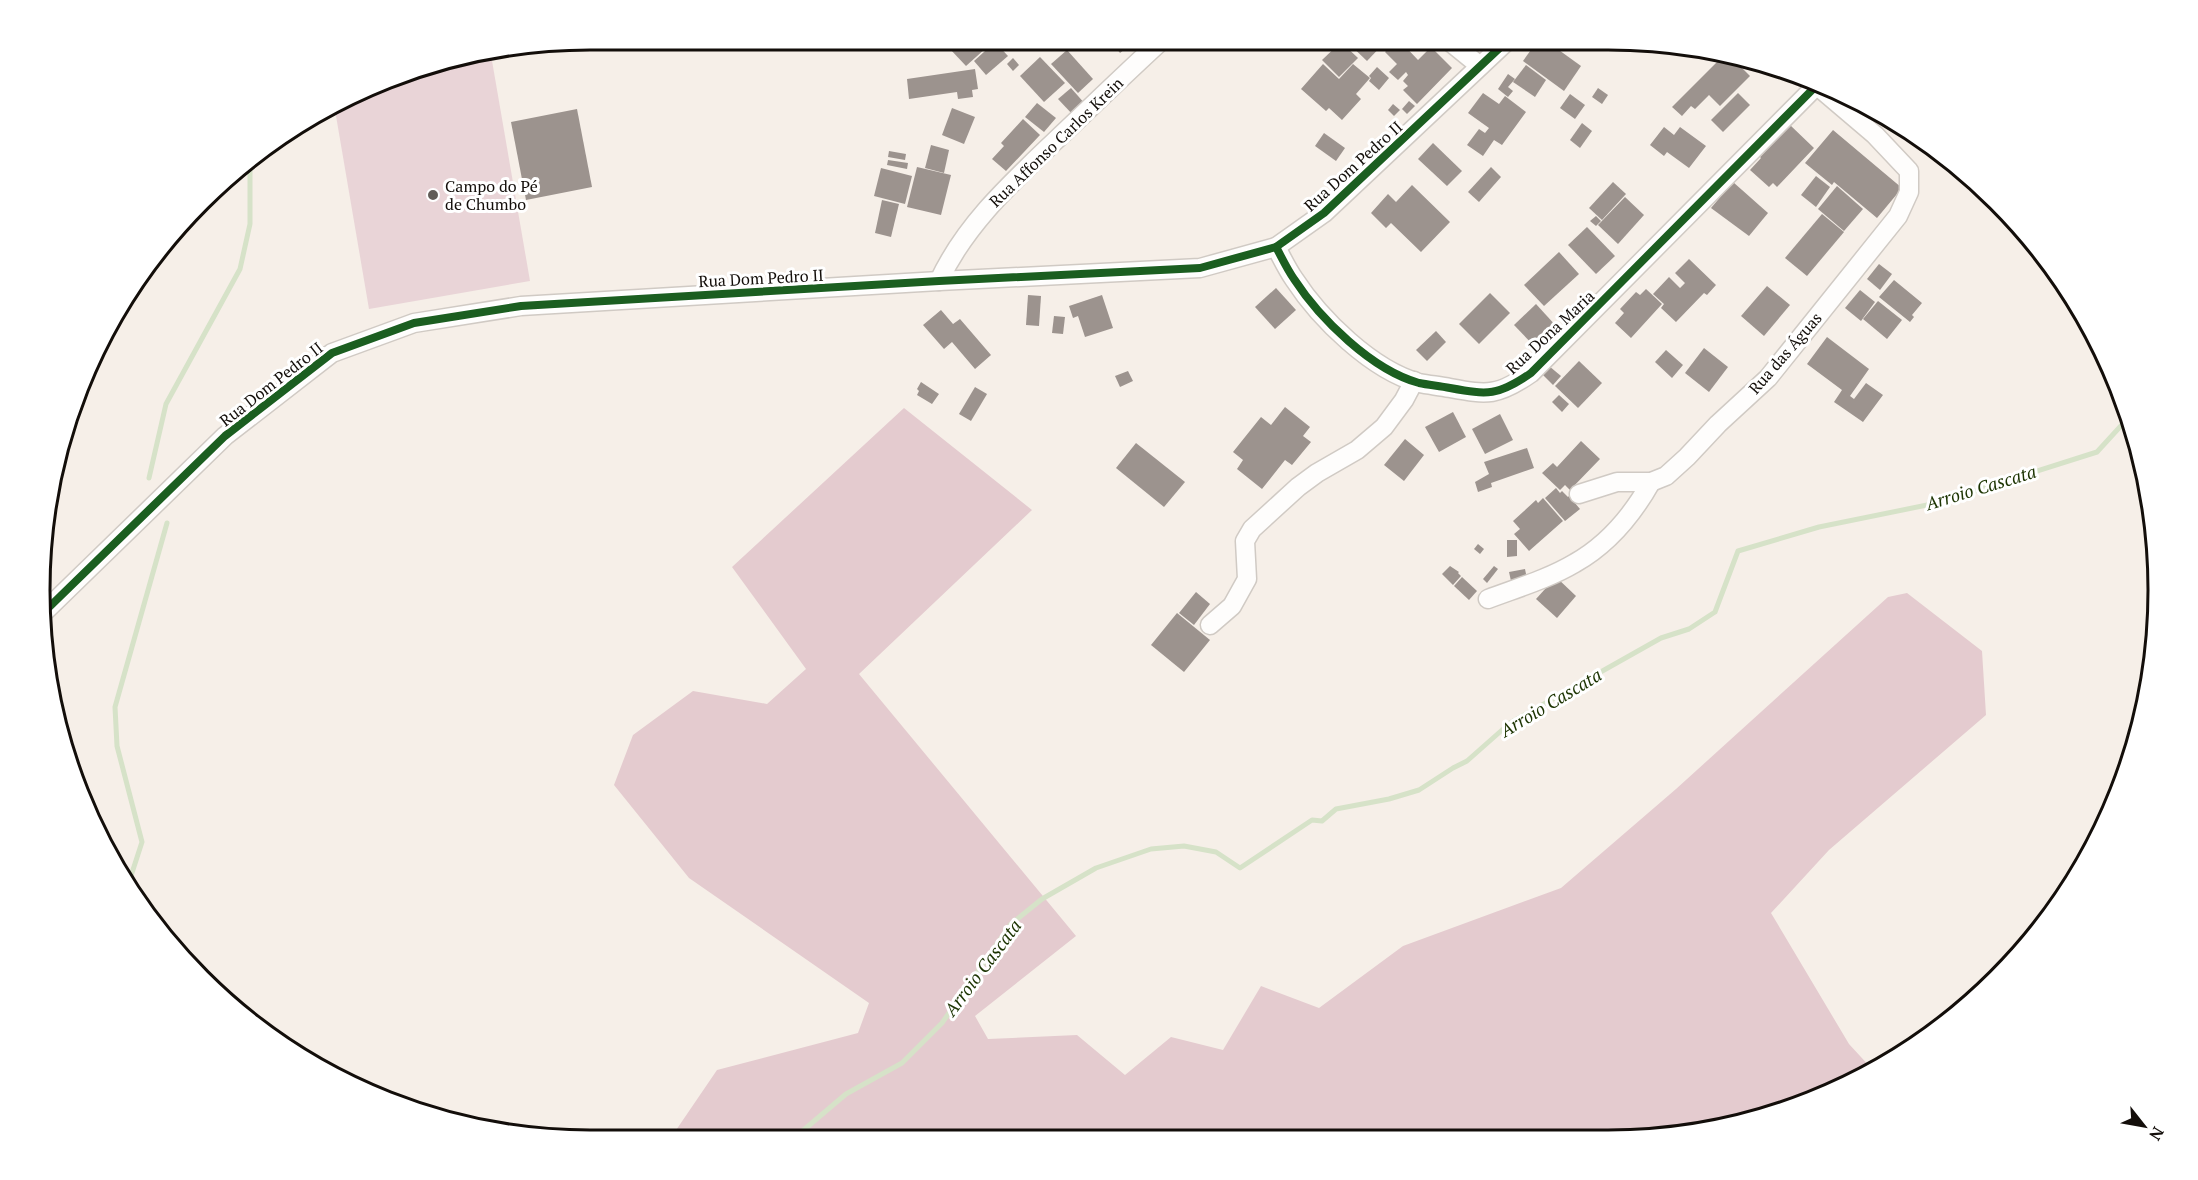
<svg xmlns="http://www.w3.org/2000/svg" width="2198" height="1180" viewBox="0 0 2198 1180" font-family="'PT Serif',serif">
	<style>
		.green { fill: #e9d4d7 }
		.forest { fill: #e4cbcf }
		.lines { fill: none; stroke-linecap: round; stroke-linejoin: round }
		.stream { stroke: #d6e2c8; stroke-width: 5 }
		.building { fill: #9c938e }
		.street-casing { stroke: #d0cac4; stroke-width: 21 }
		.street { stroke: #fefdfc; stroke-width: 18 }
		.cycleway-casing { stroke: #fff; stroke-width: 11 }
		.cycleway { stroke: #1b5e20; stroke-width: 8 }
		.poi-dot { fill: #625d58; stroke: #fff; stroke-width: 2 }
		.labels { text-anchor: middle; stroke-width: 6; stroke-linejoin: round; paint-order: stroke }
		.street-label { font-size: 16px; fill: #130e0a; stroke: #fff }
		.poi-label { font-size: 16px; fill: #130e0a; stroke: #fff; text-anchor: start }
		.water-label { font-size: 18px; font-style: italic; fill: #1c3402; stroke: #fff }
		.rim { fill: none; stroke: #130e0a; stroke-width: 3 }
	</style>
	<rect width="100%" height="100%" fill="#f6efe8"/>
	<!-- green -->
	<path class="green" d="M 491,55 L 530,281 L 369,309 L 335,110 L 413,68 Z"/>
	<!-- forest -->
	<path class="forest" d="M 904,408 L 1032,510 L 859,674 L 1076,936 L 975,1016 L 988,1039 L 1077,1035 L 1125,1075 L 1171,1037 L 1223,1050 L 1261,986 L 1319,1008 L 1403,946 L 1561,888 L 1676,789 L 1888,597 L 1907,593 L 1982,651 L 1986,715 L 1829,850 L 1771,913 L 1849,1044 L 1872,1069 L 1785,1112 L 1680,1136 L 937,1139 L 933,1135 L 928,1139 L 670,1139 L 717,1070 L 858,1033 L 869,1003 L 689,878 L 614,785 L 633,735 L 693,691 L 767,704 L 806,669 L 732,567 Z"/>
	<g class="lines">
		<!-- stream -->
		<g class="stream">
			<path d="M 149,478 L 166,404 L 240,269 L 250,224 L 250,158"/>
			<path d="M 130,879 L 142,842 L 117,746 L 115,707 L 167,523"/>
			<path d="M 793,1139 L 846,1094 L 902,1063 L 942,1023 L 1011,924 L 1042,899 L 1096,868 L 1151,849 L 1184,846 L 1216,852 L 1240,868 L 1312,820 L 1322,821 L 1336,809 L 1389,799 L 1419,790 L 1453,768 L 1467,761 L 1510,723 L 1661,638 L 1689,629 L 1715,612 L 1738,551 L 1819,527 L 1937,503 L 2097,452 L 2129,417"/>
		</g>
	</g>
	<!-- building -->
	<g class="building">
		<path d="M 961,39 L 996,39 L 966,66 L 950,49 Z"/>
		<path d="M 1110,40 L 1136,40 L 1120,53 Z"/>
		<path d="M 1345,40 L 1387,40 L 1367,61 Z"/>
		<path d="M 1396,40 L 1399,40 L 1418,60 L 1431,47 L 1452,68 L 1417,104 L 1403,90 L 1408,86 L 1403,81 L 1408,75 L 1406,72 L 1398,80 L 1389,72 L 1397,64 L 1385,52 Z"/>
		<path d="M 1538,40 L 1545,40 L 1581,66 L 1564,91 L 1523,61 Z"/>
		<path d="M 995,42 L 1008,56 L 986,75 L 974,61 Z"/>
		<path d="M 1341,42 L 1358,58 L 1339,77 L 1322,60 Z"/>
		<path d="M 1067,50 L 1093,79 L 1078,93 L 1051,64 Z"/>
		<path d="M 1725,54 L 1728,54 L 1750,76 L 1720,106 L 1709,95 L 1695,109 L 1691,106 L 1682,116 L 1672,107 Z"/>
		<path d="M 1040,57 L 1065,83 L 1044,102 L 1020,76 Z"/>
		<path d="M 1013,58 L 1019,65 L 1013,71 L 1007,64 Z"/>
		<path d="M 1323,64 L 1339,79 L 1353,64 L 1370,78 L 1356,94 L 1361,99 L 1342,120 L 1329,108 L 1326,111 L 1301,89 Z"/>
		<path d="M 1526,65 L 1546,80 L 1535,97 L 1513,82 Z"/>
		<path d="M 1377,67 L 1389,78 L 1379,90 L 1369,81 L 1371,78 L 1369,76 Z"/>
		<path d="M 975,69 L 978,89 L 972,90 L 973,97 L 958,99 L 957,92 L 909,99 L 907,79 Z"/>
		<path d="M 1508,74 L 1515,79 L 1508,87 L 1513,91 L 1508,97 L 1498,89 Z"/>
		<path d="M 1071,88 L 1086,105 L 1074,116 L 1058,99 Z"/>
		<path d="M 1598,88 L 1608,95 L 1602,104 L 1592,97 Z"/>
		<path d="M 1483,93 L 1499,104 L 1505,96 L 1526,112 L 1502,145 L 1494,140 L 1483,156 L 1467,145 L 1479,129 L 1485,133 L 1489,128 L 1468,113 Z"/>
		<path d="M 1738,93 L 1750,105 L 1723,132 L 1711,120 Z"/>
		<path d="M 1570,94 L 1585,105 L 1575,119 L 1560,108 Z"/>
		<path d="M 1409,101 L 1415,106 L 1407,114 L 1402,109 Z"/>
		<path d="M 1037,103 L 1056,118 L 1044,132 L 1025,117 Z"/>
		<path d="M 1393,104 L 1400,110 L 1394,116 L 1388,110 Z"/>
		<path d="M 952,108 L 975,117 L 964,144 L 942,135 Z"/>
		<path d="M 577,109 L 592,187 L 526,200 L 511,122 Z"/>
		<path d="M 1023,119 L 1040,135 L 1006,171 L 992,159 L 1004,146 L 1001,143 Z"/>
		<path d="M 1582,123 L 1592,131 L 1580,148 L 1570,140 Z"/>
		<path d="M 1790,125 L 1814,148 L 1777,187 L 1773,183 L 1769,187 L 1750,170 L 1761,158 L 1760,157 Z"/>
		<path d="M 1664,127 L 1674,135 L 1680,127 L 1706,146 L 1689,168 L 1667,152 L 1664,156 L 1650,145 Z"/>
		<path d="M 1833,130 L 1902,188 L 1877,218 L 1834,182 L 1832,185 L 1805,163 Z"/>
		<path d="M 1324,133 L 1345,148 L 1336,161 L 1315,146 Z"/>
		<path d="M 1433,143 L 1462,171 L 1447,186 L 1418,159 Z"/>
		<path d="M 931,145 L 949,150 L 944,173 L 925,168 Z"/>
		<path d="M 889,151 L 906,154 L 905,160 L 888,157 Z"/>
		<path d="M 888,160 L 908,163 L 907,169 L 887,165 Z"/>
		<path d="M 917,167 L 951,175 L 941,215 L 907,207 Z"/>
		<path d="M 1491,167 L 1501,177 L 1479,202 L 1468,192 Z"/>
		<path d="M 881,168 L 912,176 L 905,204 L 874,196 Z"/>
		<path d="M 1816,176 L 1830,187 L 1816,207 L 1801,195 Z"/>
		<path d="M 1613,182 L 1626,194 L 1602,220 L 1589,208 Z"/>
		<path d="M 1733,182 L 1768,213 L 1749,236 L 1711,208 Z"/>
		<path d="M 1412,185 L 1450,222 L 1421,252 L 1391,223 L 1386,228 L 1371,213 L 1388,194 L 1396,202 Z"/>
		<path d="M 1837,186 L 1863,209 L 1844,231 L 1818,209 Z"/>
		<path d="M 1625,197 L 1644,215 L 1618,244 L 1598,225 Z"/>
		<path d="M 882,200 L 899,204 L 891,237 L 875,233 Z"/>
		<path d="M 1822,214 L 1844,232 L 1807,276 L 1785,258 Z"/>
		<path d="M 1596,216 L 1601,221 L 1596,226 L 1590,221 Z"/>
		<path d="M 1587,227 L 1615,256 L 1596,274 L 1568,245 Z"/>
		<path d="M 1559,252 L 1579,274 L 1544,306 L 1524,285 Z"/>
		<path d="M 1689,259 L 1716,285 L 1707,295 L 1704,293 L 1676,322 L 1661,308 L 1664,304 L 1653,294 L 1669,277 L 1680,288 L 1685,283 L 1675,273 Z"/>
		<path d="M 1879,264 L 1892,274 L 1880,290 L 1867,279 Z"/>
		<path d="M 1894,280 L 1922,303 L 1912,315 L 1914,317 L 1910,322 L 1879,297 Z"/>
		<path d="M 1767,286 L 1790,305 L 1764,336 L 1741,316 Z"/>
		<path d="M 1276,288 L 1296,310 L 1275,329 L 1255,307 Z"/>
		<path d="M 1646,289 L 1662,304 L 1631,338 L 1615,323 L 1624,313 L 1620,309 L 1636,292 L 1640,295 Z"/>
		<path d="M 1860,290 L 1875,302 L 1861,321 L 1845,308 Z"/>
		<path d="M 1490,293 L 1510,313 L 1479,344 L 1459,324 Z"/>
		<path d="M 1028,295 L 1041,296 L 1039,326 L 1026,325 Z"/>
		<path d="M 1102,295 L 1113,328 L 1085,337 L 1078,316 L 1073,318 L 1069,306 Z"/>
		<path d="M 1878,301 L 1902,320 L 1887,339 L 1863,319 Z"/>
		<path d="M 1536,304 L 1557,327 L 1536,348 L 1514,325 Z"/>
		<path d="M 941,310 L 953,324 L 960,319 L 991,355 L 975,369 L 952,342 L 944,349 L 923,325 Z"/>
		<path d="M 1054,316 L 1065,317 L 1063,334 L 1052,333 Z"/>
		<path d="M 1436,331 L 1446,342 L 1427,361 L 1416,350 Z"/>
		<path d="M 1827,337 L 1869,369 L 1850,396 L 1854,399 L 1866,383 L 1883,395 L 1863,422 L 1834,402 L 1842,390 L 1807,364 Z"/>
		<path d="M 1704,348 L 1728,367 L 1709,392 L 1685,373 Z"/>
		<path d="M 1666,350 L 1683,365 L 1672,378 L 1655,362 Z"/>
		<path d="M 1579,361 L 1602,383 L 1578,408 L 1555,386 Z"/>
		<path d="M 1549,366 L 1561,376 L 1553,385 L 1541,373 Z"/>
		<path d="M 1128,371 L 1133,381 L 1120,387 L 1115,376 Z"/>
		<path d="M 921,382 L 939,394 L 932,404 L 917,395 L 919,391 L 917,389 Z"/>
		<path d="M 975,387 L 987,394 L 971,421 L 959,414 Z"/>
		<path d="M 1559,395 L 1569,404 L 1562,412 L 1552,402 Z"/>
		<path d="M 1285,407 L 1310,427 L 1303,436 L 1311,442 L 1292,465 L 1285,460 L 1262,489 L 1237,469 L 1243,460 L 1233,452 L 1261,417 L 1271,425 Z"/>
		<path d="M 1453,412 L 1466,437 L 1439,452 L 1425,427 Z"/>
		<path d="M 1500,414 L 1513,440 L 1485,454 L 1472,429 Z"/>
		<path d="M 1405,439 L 1424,455 L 1404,481 L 1384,465 Z"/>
		<path d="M 1581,441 L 1600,459 L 1570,490 L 1565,485 L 1560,490 L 1542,473 L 1553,463 L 1557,467 Z"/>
		<path d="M 1136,443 L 1185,482 L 1164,507 L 1116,468 Z"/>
		<path d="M 1527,448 L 1534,468 L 1491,483 L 1492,487 L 1478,492 L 1475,482 L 1489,474 L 1484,462 Z"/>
		<path d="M 1556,488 L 1560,493 L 1562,491 L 1568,497 L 1569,496 L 1580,509 L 1565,521 L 1545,498 Z"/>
		<path d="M 1543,498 L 1563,521 L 1529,551 L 1514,534 L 1520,529 L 1513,521 L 1536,500 L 1538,503 Z"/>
		<path d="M 1507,540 L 1517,540 L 1517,556 L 1507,557 Z"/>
		<path d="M 1478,544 L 1484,549 L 1480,554 L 1474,549 Z"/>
		<path d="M 1450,566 L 1459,572 L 1458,573 L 1461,576 L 1453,585 L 1442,574 Z"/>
		<path d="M 1494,566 L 1498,569 L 1487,583 L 1483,579 Z"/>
		<path d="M 1525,569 L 1527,579 L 1511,581 L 1509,572 Z"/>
		<path d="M 1462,577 L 1477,591 L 1469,600 L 1454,586 Z"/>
		<path d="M 1556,577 L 1576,596 L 1557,618 L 1536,599 Z"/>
		<path d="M 1196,592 L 1210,604 L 1194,625 L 1179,613 Z"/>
		<path d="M 1177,613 L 1210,640 L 1184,672 L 1151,645 Z"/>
	</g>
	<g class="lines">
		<defs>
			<g id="street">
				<path d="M 1448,40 L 1480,66"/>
				<path d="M 1276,247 C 1282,258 1287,269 1294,279 C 1320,319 1372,370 1419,383 C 1429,385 1440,386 1450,388 C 1488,395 1498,396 1531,373 L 1816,86"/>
				<path d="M 939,281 C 965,225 1011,183 1055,141 C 1091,107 1126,73 1162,40"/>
				<path d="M 1579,494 L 1617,482 L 1651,482 L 1666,476 L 1687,457 L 1718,424 L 1768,378 L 1898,216 L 1909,192 L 1909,171 L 1875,135 L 1815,84"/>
				<path d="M 1488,599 C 1517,588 1548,579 1575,563 C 1607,545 1633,514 1651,482"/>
				<path d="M 41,615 L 225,436 L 332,353 L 414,323 L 521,306 L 939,281 L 1200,268 L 1276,247 L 1324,213 L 1508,40"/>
				<path d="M 1210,625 L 1232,606 L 1247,579 L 1245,541 L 1252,529 L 1298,487 L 1317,473 L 1357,450 L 1384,427 L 1404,400 L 1414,381"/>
			</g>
		</defs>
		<!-- street casing -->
		<use href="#street" class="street-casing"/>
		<!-- street -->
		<use href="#street" class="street"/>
		<defs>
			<g id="cycleway">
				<path d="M 1276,247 C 1282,258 1287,269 1294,279 C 1320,319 1372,370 1419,383 C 1429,385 1440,386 1450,388 C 1488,395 1498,396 1531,373 L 1816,86"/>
				<path d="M 41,615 L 225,436 L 332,353 L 414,323 L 521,306 L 939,281 L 1200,268 L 1276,247 L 1324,213 L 1508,40"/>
			</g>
		</defs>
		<!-- cycleway casing -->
		<use href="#cycleway" class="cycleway-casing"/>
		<!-- cycleway -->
		<use href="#cycleway" class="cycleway"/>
	</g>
	<!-- markers -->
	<circle class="poi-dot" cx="433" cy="195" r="6"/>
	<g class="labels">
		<!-- street labels -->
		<g class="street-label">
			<text transform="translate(1056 142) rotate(-44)" y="6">Rua Affonso Carlos Krein</text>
			<text transform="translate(1353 166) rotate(-42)" y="6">Rua Dom Pedro II</text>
			<text transform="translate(761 278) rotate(-3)" y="6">Rua Dom Pedro II</text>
			<text transform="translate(1550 332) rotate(-43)" y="6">Rua Dona Maria</text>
			<text transform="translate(1785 353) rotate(-49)" y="6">Rua das Águas</text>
			<text transform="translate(271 384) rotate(-38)" y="6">Rua Dom Pedro II</text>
		</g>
		<!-- poi labels -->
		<g class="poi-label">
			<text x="445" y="192">Campo do Pé<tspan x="445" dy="18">de Chumbo</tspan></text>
		</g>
		<!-- water labels -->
		<g class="water-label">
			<text transform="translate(1981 488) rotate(-17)" y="6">Arroio Cascata</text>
			<text transform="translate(1551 703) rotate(-31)" y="6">Arroio Cascata</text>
			<text transform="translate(983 968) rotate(-53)" y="6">Arroio Cascata</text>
		</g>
	</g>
	<!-- crop -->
	<path d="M0 0H2198V1180H0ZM590 50H1608A540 540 0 0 1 2148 590V590A540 540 0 0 1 1608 1130H590A540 540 0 0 1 50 590V590A540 540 0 0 1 590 50Z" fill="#fff" fill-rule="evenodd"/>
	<path class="rim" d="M590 50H1608A540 540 0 0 1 2148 590V590A540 540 0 0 1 1608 1130H590A540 540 0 0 1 50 590V590A540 540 0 0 1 590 50Z"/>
	<!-- north arrow -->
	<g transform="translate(2144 1126) rotate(121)" stroke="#ffffff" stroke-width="4.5" paint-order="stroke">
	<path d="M0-4.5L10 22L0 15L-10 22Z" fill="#130e0a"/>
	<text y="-9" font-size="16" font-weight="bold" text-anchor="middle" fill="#130e0a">N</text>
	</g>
</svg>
